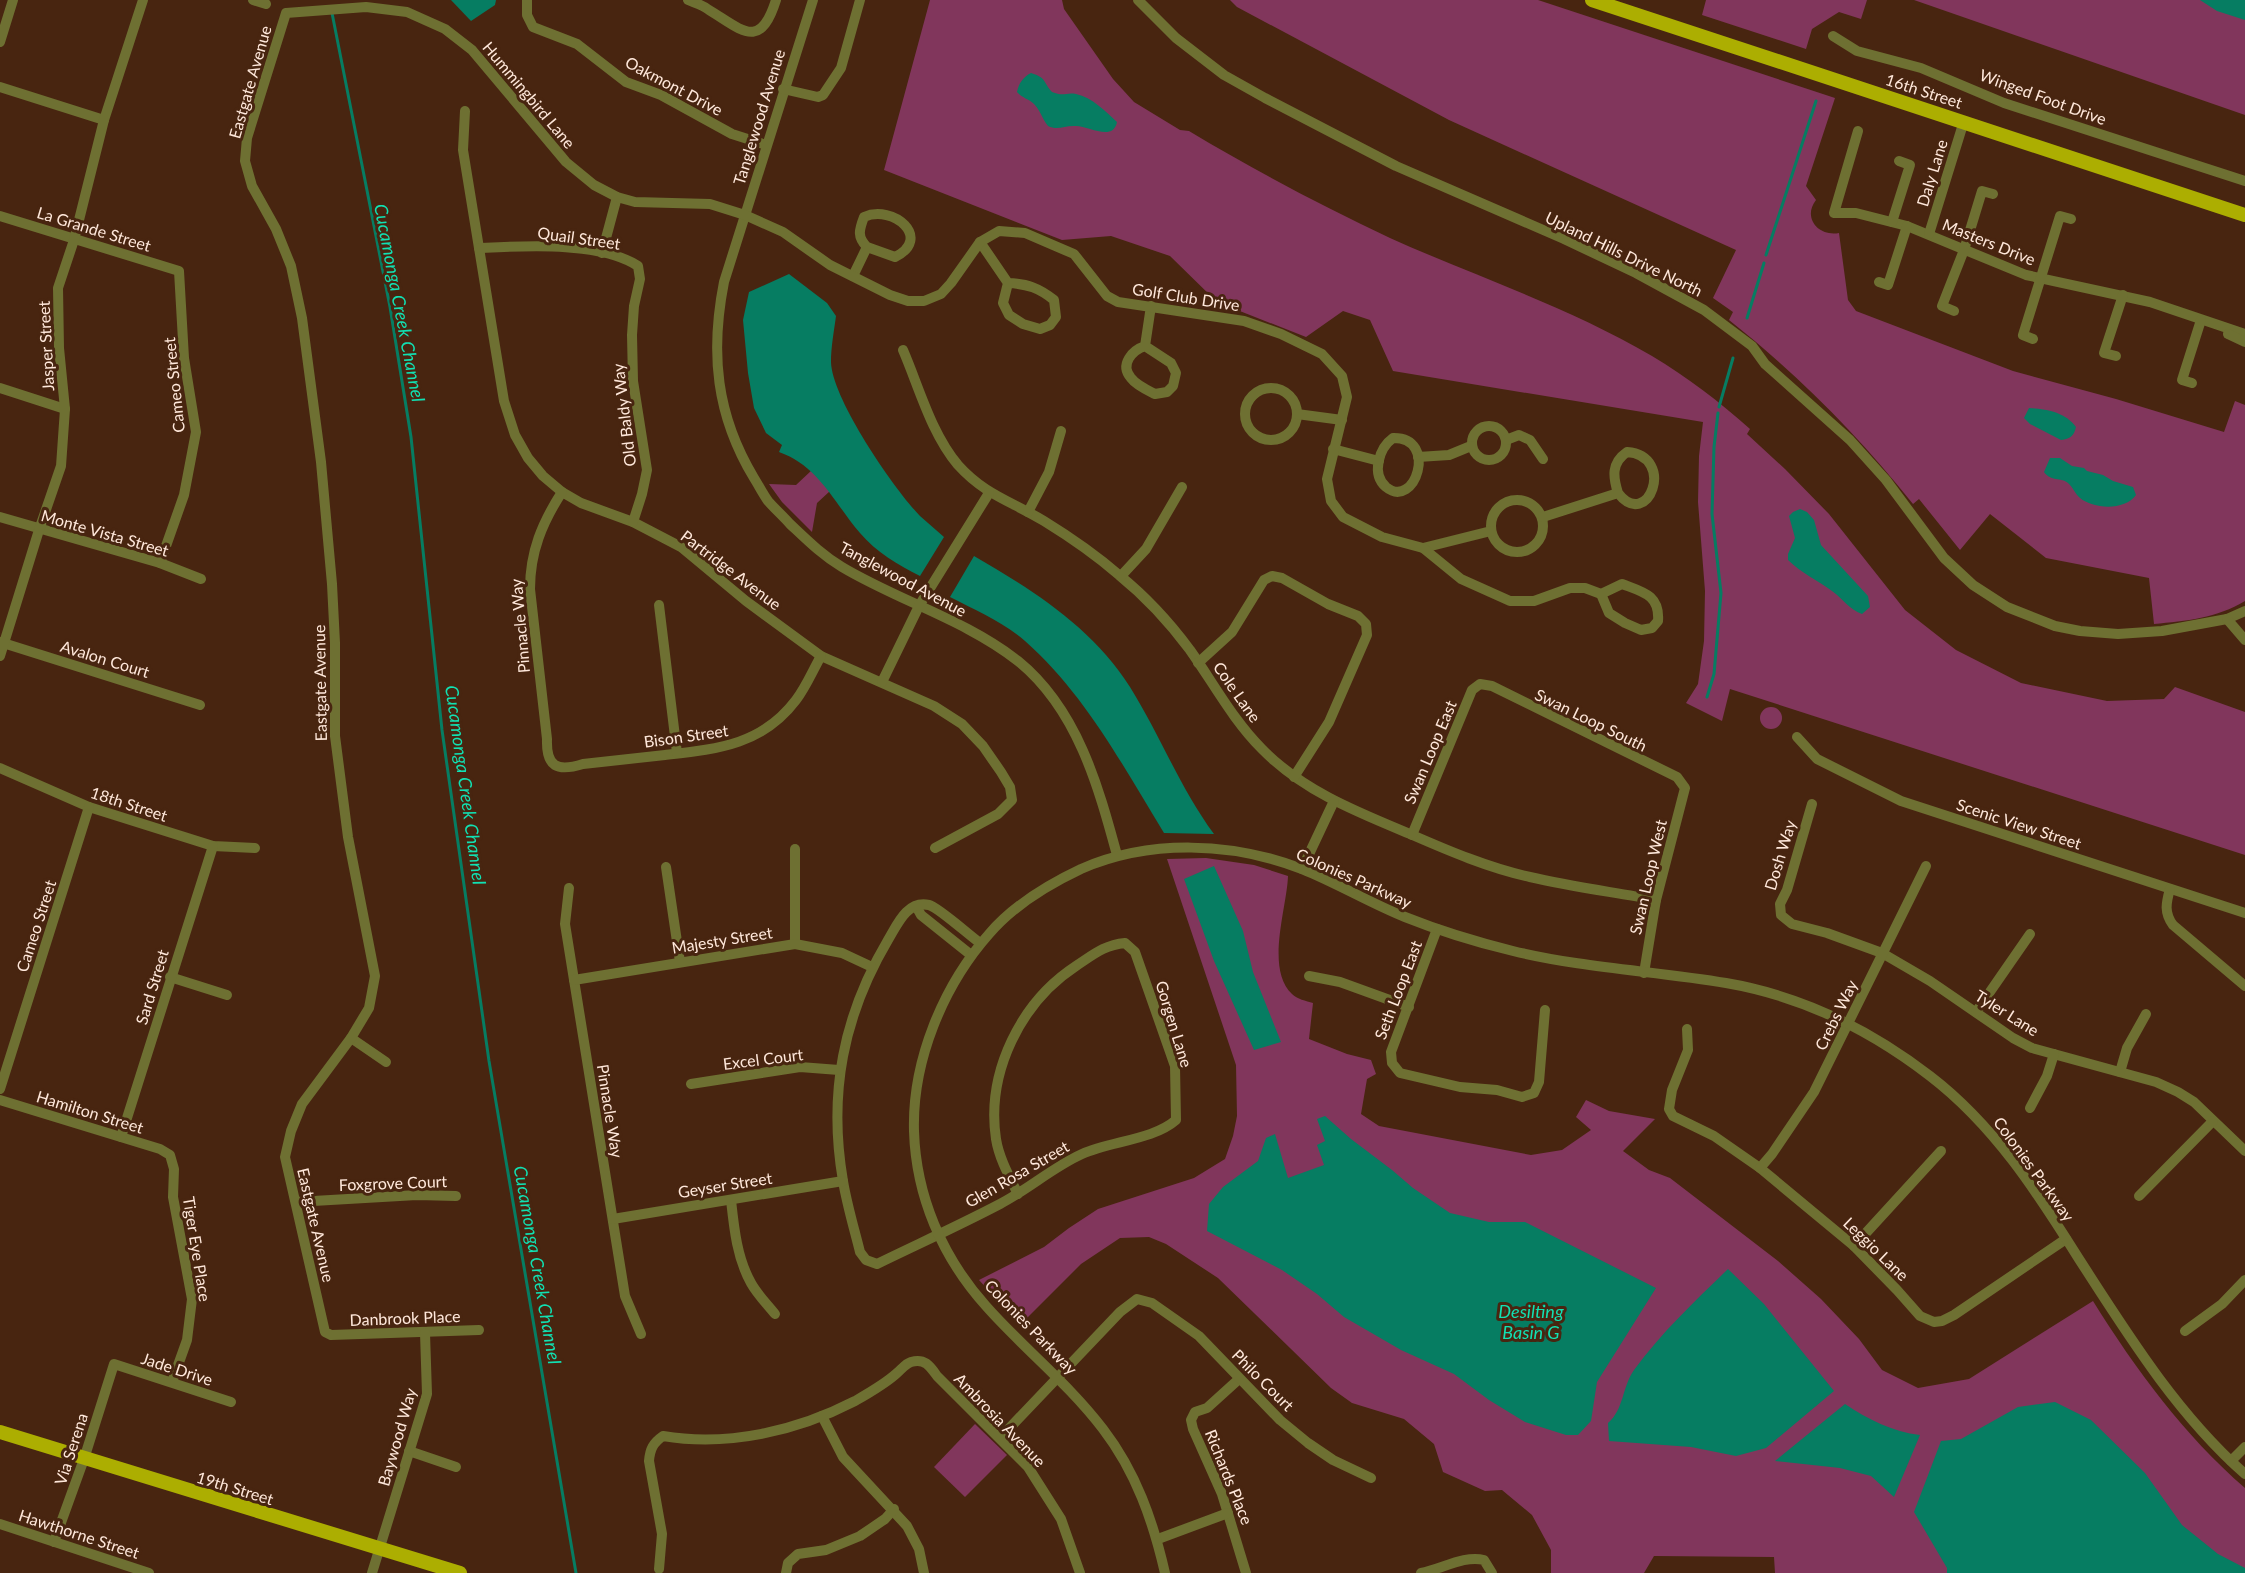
<svg xmlns="http://www.w3.org/2000/svg" width="2245" height="1573" viewBox="0 0 2245 1573" font-family="Lato,sans-serif">
	<style>
		.green { fill: #81365c }
		.water { fill: #067d62 }
		.lines { fill: none; stroke-linecap: round; stroke-linejoin: round }
		.stream { stroke: #067d62; stroke-width: 3 }
		.minor { stroke: #6e7032; stroke-width: 10 }
		.major { stroke: #acae01; stroke-width: 14 }
		.labels { text-anchor: middle; stroke-width: 6; stroke-linejoin: round; paint-order: stroke }
		.street-label { font-size: 16px; fill: #ffe8db; stroke: #482510 }
		.water-label { font-size: 18px; font-style: italic; fill: #11e1b3; stroke: #482510 }
	</style>
	<rect width="100%" height="100%" fill="#482510"/>
	<!-- green -->
	<g class="green">
		<path d="M 930,0 L 1062,0 L 1064,9 L 1113,79 L 1134,102 L 1180,130 L 1189,131 C 1254,170 1322,206 1390,238 C 1477,277 1569,307 1652,356 C 1687,377 1720,402 1750,429 L 1747,434 L 1785,469 L 1829,514 L 1905,610 L 1956,650 L 2021,683 L 2107,701 L 2164,699 L 2175,687 L 2245,712 L 2245,855 L 1730,689 L 1722,721 L 1686,703 L 1698,684 L 1704,641 L 1705,591 L 1698,502 L 1699,456 L 1703,422 L 1393,371 L 1370,320 L 1343,311 L 1306,337 L 1217,302 L 1170,256 L 1111,236 L 1062,240 L 884,170 Z"/>
		<path d="M 1230,0 L 1538,0 L 1835,98 L 1806,186 L 1816,200 C 1802,218 1819,237 1839,233 L 1848,300 L 1856,311 L 2013,371 L 2116,399 L 2224,432 L 2235,401 L 2245,405 L 2245,601 C 2217,618 2186,621 2154,624 L 2149,578 L 2046,558 L 1990,514 L 1960,550 L 1919,499 L 1913,504 C 1859,436 1797,374 1729,320 L 1733,312 L 1713,298 L 1736,250 L 1449,120 L 1237,7 Z"/>
		<path d="M 1706,0 L 1867,0 L 1861,19 L 1839,12 L 1812,29 L 1806,49 L 1702,15 Z"/>
		<path d="M 1914,0 L 2245,0 L 2245,115 Z"/>
		<path d="M 812,470 L 830,491 L 817,503 L 812,532 L 782,502 L 769,484 L 796,485 Z"/>
		<circle cx="1771" cy="718" r="11"/>
		<path d="M 1206,858 L 1254,865 L 1288,876 C 1287,908 1265,969 1292,994 C 1297,999 1306,1001 1313,1003 L 1309,1039 L 1347,1054 L 1371,1060 L 1376,1074 L 1367,1079 L 1361,1114 L 1379,1126 L 1531,1155 L 1562,1150 L 1591,1130 L 1576,1117 L 1586,1100 L 1609,1111 L 1655,1119 L 1623,1151 L 1649,1170 L 1670,1178 L 1778,1261 L 1821,1299 L 1859,1339 L 1882,1370 L 1918,1388 L 1969,1379 L 2093,1301 C 2136,1370 2184,1435 2245,1488 L 2245,1573 L 1775,1573 L 1774,1557 L 1654,1556 L 1644,1573 L 1551,1573 L 1551,1550 L 1532,1515 L 1502,1490 L 1485,1491 L 1443,1472 L 1434,1444 L 1404,1419 L 1352,1403 L 1331,1388 L 1218,1278 L 1166,1244 L 1149,1237 L 1120,1238 L 1081,1264 L 1020,1325 L 979,1280 L 1044,1247 L 1069,1228 L 1098,1209 L 1194,1178 L 1225,1159 L 1233,1136 L 1237,1116 L 1236,1065 L 1167,859 Z"/>
		<path d="M 975,1424 L 1007,1455 L 965,1497 L 934,1467 Z"/>
	</g>
	<!-- water -->
	<g class="water">
		<path d="M 451,0 L 496,0 L 495,5 L 471,21 Z"/>
		<path d="M 2200,0 L 2245,0 L 2245,20 L 2217,11 Z"/>
		<path d="M 1031,73 C 1047,78 1043,82 1052,92 C 1064,97 1066,92 1076,94 C 1092,97 1106,112 1117,122 C 1113,142 1089,126 1076,126 C 1065,125 1058,131 1048,126 C 1042,119 1041,111 1034,104 C 1029,99 1022,98 1017,92 C 1019,83 1023,77 1031,73 Z"/>
		<path d="M 789,274 L 827,303 L 836,316 C 834,331 831,347 831,362 C 832,399 894,489 920,516 C 928,523 936,530 944,537 L 920,576 C 898,565 876,552 860,533 C 834,503 819,466 779,452 L 782,445 L 766,433 L 754,408 L 748,373 L 743,320 L 749,292 Z"/>
		<path d="M 2029,408 C 2047,409 2065,412 2076,427 C 2074,436 2070,439 2061,440 L 2030,424 L 2024,418 Z"/>
		<path d="M 2050,458 L 2060,458 L 2072,466 L 2084,468 L 2087,471 L 2103,475 L 2113,481 L 2133,487 L 2136,495 C 2125,511 2093,509 2080,498 C 2075,494 2073,487 2068,483 C 2061,477 2051,482 2044,472 Z"/>
		<path d="M 1800,509 L 1807,512 L 1814,520 L 1821,545 L 1868,596 L 1870,607 L 1862,614 C 1849,609 1843,599 1832,591 C 1817,580 1801,573 1788,560 L 1788,554 L 1795,538 L 1789,516 L 1793,512 Z"/>
		<path d="M 974,556 C 1033,590 1093,628 1130,687 C 1160,735 1180,788 1214,834 L 1164,833 C 1123,766 1085,694 1025,641 C 1003,622 975,610 950,597 Z"/>
		<path d="M 1214,866 L 1243,931 L 1253,972 L 1281,1042 L 1254,1050 L 1214,961 L 1184,879 Z"/>
		<path d="M 1325,1116 L 1351,1139 L 1392,1170 L 1413,1188 L 1450,1213 L 1489,1222 L 1525,1222 L 1656,1288 L 1597,1382 L 1591,1421 L 1578,1435 L 1566,1435 L 1525,1422 L 1489,1400 L 1454,1374 L 1401,1350 L 1344,1317 L 1317,1294 L 1282,1270 L 1207,1231 L 1209,1204 L 1223,1187 L 1258,1161 L 1266,1138 L 1275,1134 L 1288,1178 L 1324,1165 L 1317,1145 L 1325,1141 L 1317,1119 Z"/>
		<path d="M 1728,1269 L 1764,1304 L 1834,1391 L 1766,1448 L 1736,1456 L 1691,1447 L 1609,1441 L 1608,1423 C 1624,1409 1622,1387 1634,1370 C 1661,1333 1695,1301 1728,1269 Z"/>
		<path d="M 2055,1402 L 2091,1420 L 2145,1473 L 2182,1525 L 2218,1554 L 2245,1568 L 2245,1573 L 1947,1573 L 1947,1568 L 1914,1512 L 1941,1441 L 1961,1439 L 2018,1407 Z"/>
		<path d="M 1845,1404 C 1867,1419 1893,1432 1920,1435 L 1894,1497 L 1871,1476 L 1840,1468 L 1775,1461 Z"/>
	</g>
	<g class="lines">
		<!-- stream -->
		<g class="stream">
			<path d="M 332,13 L 390,307 L 411,437 L 442,730 L 489,1061 L 576,1573"/>
			<path d="M 1766,255 L 1816,101"/>
			<path d="M 1747,318 L 1764,263"/>
			<path d="M 1719,407 L 1733,358"/>
			<path d="M 1707,697 L 1714,674 L 1721,593 L 1712,514 L 1714,447 L 1718,413"/>
		</g>
		<!-- minor -->
		<g class="minor">
			<path d="M 253,0 L 266,4"/>
			<path d="M 527,0 L 527,15 L 533,27 L 577,44 L 626,82 L 661,95 L 732,134 L 766,145"/>
			<path d="M 688,0 C 695,3 703,5 709,10 C 742,30 760,51 776,0"/>
			<path d="M 813,0 L 724,282 C 710,353 716,415 754,478 C 759,486 763,494 768,501 C 775,509 783,516 790,524 C 807,540 822,555 842,567 C 899,601 966,620 1018,661 C 1077,709 1098,785 1117,855"/>
			<path d="M 1138,0 L 1176,38 L 1224,75 L 1265,98 L 1396,166 L 1564,239 L 1636,273 L 1704,310 L 1752,346 L 1765,364 L 1850,440 L 1886,480 L 1944,558 L 1973,585 L 2007,607 L 2055,626 L 2080,631 L 2118,634 L 2162,631 L 2227,619 L 2245,611"/>
			<path d="M 1833,36 L 1857,51 L 1921,68 L 2004,103 L 2245,181"/>
			<path d="M 0,42 L 13,0"/>
			<path d="M 0,87 L 104,120"/>
			<path d="M 783,89 L 818,97 L 823,95 L 841,68 L 860,0"/>
			<path d="M 465,111 L 463,150 L 504,401 L 515,435 L 528,458 L 543,476 L 562,492 L 581,503 L 633,522 L 681,547 L 746,601 L 821,656 L 934,706 L 962,724 L 983,746 L 1001,772 L 1010,787 L 1012,800 L 998,814 L 935,848"/>
			<path d="M 1858,131 L 1834,213 L 1856,213 L 1907,226 L 2026,275 L 2150,302 L 2245,334"/>
			<path d="M 0,216 L 179,271 L 184,358 L 196,432 L 184,495 L 160,563"/>
			<path d="M 1892,222 L 1910,165 L 1899,161"/>
			<path d="M 1929,234 L 1964,121"/>
			<path d="M 980,242 L 1008,283 L 1003,303 L 1009,315 L 1023,324 L 1040,329 L 1050,325 L 1056,317 L 1054,300 C 1039,288 1028,284 1008,283"/>
			<path d="M 479,248 C 524,246 600,241 638,266 L 640,279 L 634,306 L 632,335 L 633,381 L 647,470 L 642,494 L 633,522"/>
			<path d="M 602,253 L 617,197"/>
			<path d="M 853,276 L 867,247 L 895,257 C 933,238 893,204 864,217 C 859,230 857,237 867,247"/>
			<path d="M 1879,282 L 1888,285 L 1907,226"/>
			<path d="M 1954,311 L 1942,306 L 1964,250 L 1982,191 L 1993,194"/>
			<path d="M 2228,334 L 2245,342"/>
			<path d="M 2033,339 L 2023,335 L 2060,216 L 2071,219"/>
			<path d="M 1145,346 L 1171,363 L 1176,373 L 1173,386 L 1167,392 L 1155,394 C 1147,390 1136,385 1131,378 C 1119,364 1133,350 1145,346 L 1151,306"/>
			<path d="M 903,350 C 919,387 931,433 958,465 C 985,495 1011,501 1044,521 C 1070,537 1096,555 1119,575 C 1145,596 1170,623 1190,650 C 1214,684 1233,720 1262,749 C 1303,791 1357,812 1410,834 C 1449,851 1489,868 1530,877 C 1572,887 1614,892 1656,900"/>
			<path d="M 2116,356 L 2104,353 L 2123,295"/>
			<path d="M 2192,383 L 2182,380 L 2201,320"/>
			<circle cx="1271" cy="414" r="26"/>
			<path d="M 0,388 L 65,409"/>
			<path d="M 1297,414 L 1342,420"/>
			<circle cx="1489" cy="443" r="17"/>
			<path d="M 1393,438 C 1439,437 1415,511 1386,487 C 1371,474 1379,448 1393,438 Z"/>
			<path d="M 1506,440 L 1519,435 L 1530,440 L 1543,459"/>
			<path d="M 1333,449 L 1379,461"/>
			<path d="M 1418,457 L 1449,455 L 1471,446"/>
			<path d="M 562,492 C 542,523 530,552 530,589 L 547,739 C 546,767 557,772 583,764 C 610,761 638,758 665,755 C 718,749 762,745 796,700 C 806,687 813,670 821,656"/>
			<circle cx="1517" cy="526" r="26"/>
			<path d="M 1028,512 L 1049,472 L 1061,431"/>
			<path d="M 0,517 L 160,563 L 201,579"/>
			<path d="M 1543,517 L 1618,493 C 1648,532 1677,456 1627,452 C 1611,463 1613,477 1618,493"/>
			<path d="M 1423,548 L 1491,531"/>
			<path d="M 1121,576 L 1146,549 L 1182,487"/>
			<path d="M 659,605 L 677,753"/>
			<path d="M 2227,619 L 2245,640"/>
			<path d="M 0,642 L 200,705"/>
			<path d="M 0,656 L 39,530 L 61,466 L 65,409 L 59,348 L 58,288 L 74,240 L 104,120 L 143,0"/>
			<path d="M 1198,663 L 1232,632 L 1264,580 L 1272,576 L 1282,578 L 1328,604 L 1358,616 L 1366,624 L 1367,635 L 1329,722 L 1294,777"/>
			<path d="M 882,682 L 919,606 L 989,493"/>
			<path d="M 1797,737 L 1817,759 L 1901,801 L 2245,913"/>
			<path d="M 0,768 L 89,807 L 213,846 L 255,848"/>
			<path d="M 1812,804 L 1787,890 L 1780,904 L 1781,915 L 1792,924 L 1827,933 L 1882,953 L 1930,981 L 2013,1038 L 2032,1048 L 2156,1082 L 2178,1092 L 2194,1102 L 2245,1151"/>
			<path d="M 1412,835 L 1472,690 L 1480,684 L 1492,686 L 1677,777 L 1685,788 L 1656,900 L 1644,973"/>
			<path d="M 795,849 L 795,944"/>
			<path d="M 666,867 L 680,962"/>
			<path d="M 1302,869 L 1334,801"/>
			<path d="M 569,888 L 565,924 L 625,1296 L 641,1334"/>
			<path d="M 2170,889 C 2166,903 2164,913 2173,925 L 2245,986"/>
			<path d="M 916,906 L 921,915 L 971,955"/>
			<path d="M 1437,929 L 1391,1052 L 1392,1063 L 1400,1073 L 1460,1087 L 1497,1090 L 1522,1097 L 1534,1093 L 1539,1082 L 1545,1010"/>
			<path d="M 980,943 C 970,936 938,907 929,905 C 907,900 897,925 888,940 C 843,1016 828,1094 843,1181 C 847,1205 854,1228 860,1252 L 866,1260 L 877,1264 C 918,1244 960,1225 1000,1204 C 1029,1189 1053,1167 1082,1154 C 1111,1141 1153,1140 1176,1120 L 1175,1066 L 1135,952 L 1125,943 C 1104,945 1093,955 1076,966 C 1021,1002 986,1072 996,1139 C 999,1158 1009,1176 1018,1194"/>
			<path d="M 1309,976 L 1340,982 L 1409,1007"/>
			<path d="M 170,977 L 227,995"/>
			<path d="M 574,980 L 795,944 L 842,953 L 872,967"/>
			<path d="M 1976,1012 L 2030,934"/>
			<path d="M 1687,1029 L 1688,1050 L 1672,1090 L 1669,1109 L 1673,1116 L 1714,1136 L 1760,1168 L 1854,1246 L 1897,1290 L 1920,1316 L 1934,1322 L 1942,1321 L 1954,1315 L 2066,1239"/>
			<path d="M 351,1038 L 386,1062"/>
			<path d="M 2120,1072 L 2127,1048 L 2146,1014"/>
			<path d="M 691,1084 L 800,1067 L 839,1070"/>
			<path d="M 0,1089 L 89,807"/>
			<path d="M 0,1100 L 160,1149 L 170,1155 L 174,1169 L 173,1197 L 192,1299 L 187,1340 L 172,1382"/>
			<path d="M 2030,1108 L 2047,1076 L 2054,1054"/>
			<path d="M 121,1137 L 213,846"/>
			<path d="M 1760,1168 L 1772,1154 L 1814,1092 L 1926,866"/>
			<path d="M 2139,1196 L 2213,1121"/>
			<path d="M 731,1200 C 734,1228 737,1258 751,1283 C 757,1294 767,1304 775,1314"/>
			<path d="M 296,1202 L 417,1195 L 456,1196"/>
			<path d="M 613,1219 L 843,1181"/>
			<path d="M 1854,1246 L 1941,1151"/>
			<path d="M 479,1330 L 331,1335 L 325,1332 L 285,1157 L 291,1131 L 302,1104 L 351,1038 L 369,1008 L 375,976 L 348,837 L 335,736 L 335,643 L 332,584 L 321,462 L 302,318 L 291,266 L 276,229 L 252,186 L 245,161 L 247,138 L 286,13 L 366,7 L 407,12 L 445,29 L 472,50 L 566,162 L 594,185 L 617,197 L 635,202 L 710,204 L 745,215 L 783,232 L 830,265 L 890,295 L 908,301 L 924,301 L 941,294 L 951,283 L 980,242 L 999,231 L 1025,233 L 1074,254 L 1107,296 L 1118,302 L 1244,321 L 1281,334 L 1322,354 L 1342,376 L 1347,397 L 1327,479 L 1331,501 L 1343,517 L 1382,537 L 1423,548 L 1461,579 L 1510,601 L 1534,601 L 1570,588 L 1585,588 L 1601,594 L 1609,613 L 1625,623 L 1641,630 L 1652,628 L 1658,621 C 1660,595 1643,592 1622,584 L 1601,594"/>
			<path d="M 2185,1331 L 2222,1304 L 2245,1280"/>
			<path d="M 1239,1379 L 1207,1408 L 1195,1412 L 1191,1420 L 1193,1429 L 1222,1494 L 1246,1573"/>
			<path d="M 822,1416 L 843,1457 L 907,1526 L 919,1549 L 924,1573"/>
			<path d="M 1000,1438 L 1120,1312 L 1137,1299 L 1152,1303 L 1199,1336 L 1280,1420 L 1308,1443 L 1333,1460 L 1371,1478"/>
			<path d="M 409,1451 L 456,1467"/>
			<path d="M 2231,1461 L 2245,1447"/>
			<path d="M 0,1524 L 149,1573"/>
			<path d="M 1158,1539 L 1228,1513"/>
			<path d="M 54,1542 L 84,1459 L 114,1364 L 231,1402"/>
			<path d="M 659,1569 L 662,1534 L 649,1461 C 650,1449 653,1443 663,1436 C 728,1447 797,1431 855,1401 C 869,1393 885,1384 897,1373 C 902,1369 905,1364 911,1362 C 925,1358 930,1366 937,1376 L 1028,1467 L 1061,1519 L 1080,1573"/>
			<path d="M 372,1573 L 427,1394 L 425,1333"/>
			<path d="M 786,1573 L 788,1563 L 798,1554 L 826,1550 L 860,1536 L 885,1519 L 894,1509"/>
			<path d="M 1165,1573 C 1153,1521 1136,1472 1103,1429 C 1068,1383 1023,1348 986,1306 C 942,1257 916,1196 914,1131 C 912,1061 943,986 989,934 C 1013,906 1047,885 1081,869 C 1150,839 1232,842 1302,869 C 1337,883 1370,903 1405,917 C 1440,931 1476,942 1513,951 C 1583,968 1655,971 1726,983 C 1802,996 1869,1029 1930,1076 C 1994,1125 2037,1192 2079,1259 C 2128,1335 2177,1414 2245,1474"/>
			<path d="M 1421,1573 C 1442,1569 1464,1555 1484,1560 L 1492,1573"/>
		</g>
		<!-- major -->
		<g class="major">
			<path d="M 1592,0 L 2245,215"/>
			<path d="M 0,1432 L 460,1573"/>
		</g>
	</g>
	<g class="labels">
		<!-- street labels -->
		<g class="street-label">
			<text transform="translate(250 82) rotate(-74)" y="6">Eastgate Avenue</text>
			<text transform="translate(674 86) rotate(28)" y="6">Oakmont Drive</text>
			<text transform="translate(1924 91) rotate(18)" y="6">16th Street</text>
			<text transform="translate(529 95) rotate(50)" y="6">Hummingbird Lane</text>
			<text transform="translate(2043 97) rotate(20)" y="6">Winged Foot Drive</text>
			<text transform="translate(759 117) rotate(-73)" y="6">Tanglewood Avenue</text>
			<text transform="translate(1932 173) rotate(-73)" y="6">Daly Lane</text>
			<text transform="translate(94 229) rotate(17)" y="6">La Grande Street</text>
			<text transform="translate(579 238) rotate(8)" y="6">Quail Street</text>
			<text transform="translate(1989 242) rotate(22)" y="6">Masters Drive</text>
			<text transform="translate(1624 254) rotate(26)" y="6">Upland Hills Drive North</text>
			<text transform="translate(1186 297) rotate(9)" y="6">Golf Club Drive</text>
			<text transform="translate(46 346) rotate(-93)" y="6">Jasper Street</text>
			<text transform="translate(174 385) rotate(-96)" y="6">Cameo Street</text>
			<text transform="translate(624 415) rotate(-97)" y="6">Old Baldy Way</text>
			<text transform="translate(105 533) rotate(16)" y="6">Monte Vista Street</text>
			<text transform="translate(731 570) rotate(37)" y="6">Partridge Avenue</text>
			<text transform="translate(903 579) rotate(28)" y="6">Tanglewood Avenue</text>
			<text transform="translate(520 626) rotate(-95)" y="6">Pinnacle Way</text>
			<text transform="translate(105 659) rotate(17)" y="6">Avalon Court</text>
			<text transform="translate(320 683) rotate(-91)" y="6">Eastgate Avenue</text>
			<text transform="translate(1237 692) rotate(55)" y="6">Cole Lane</text>
			<text transform="translate(1591 720) rotate(26)" y="6">Swan Loop South</text>
			<text transform="translate(686 736) rotate(-8)" y="6">Bison Street</text>
			<text transform="translate(1430 752) rotate(-67)" y="6">Swan Loop East</text>
			<text transform="translate(129 804) rotate(18)" y="6">18th Street</text>
			<text transform="translate(2019 824) rotate(18)" y="6">Scenic View Street</text>
			<text transform="translate(1780 855) rotate(-73)" y="6">Dosh Way</text>
			<text transform="translate(1648 877) rotate(-77)" y="6">Swan Loop West</text>
			<text transform="translate(1354 878) rotate(24)" y="6">Colonies Parkway</text>
			<text transform="translate(36 926) rotate(-72)" y="6">Cameo Street</text>
			<text transform="translate(722 940) rotate(-9)" y="6">Majesty Street</text>
			<text transform="translate(152 987) rotate(-73)" y="6">Sard Street</text>
			<text transform="translate(1398 990) rotate(-69)" y="6">Seth Loop East</text>
			<text transform="translate(2007 1013) rotate(32)" y="6">Tyler Lane</text>
			<text transform="translate(1836 1015) rotate(-64)" y="6">Crebs Way</text>
			<text transform="translate(1174 1024) rotate(73)" y="6">Gorgen Lane</text>
			<text transform="translate(763 1059) rotate(-7)" y="6">Excel Court</text>
			<text transform="translate(610 1111) rotate(81)" y="6">Pinnacle Way</text>
			<text transform="translate(90 1112) rotate(17)" y="6">Hamilton Street</text>
			<text transform="translate(2034 1169) rotate(54)" y="6">Colonies Parkway</text>
			<text transform="translate(1017 1174) rotate(-30)" y="6">Glen Rosa Street</text>
			<text transform="translate(393 1183) rotate(-2)" y="6">Foxgrove Court</text>
			<text transform="translate(725 1185) rotate(-9)" y="6">Geyser Street</text>
			<text transform="translate(316 1225) rotate(77)" y="6">Eastgate Avenue</text>
			<text transform="translate(197 1249) rotate(81)" y="6">Tiger Eye Place</text>
			<text transform="translate(1876 1249) rotate(44)" y="6">Leggio Lane</text>
			<text transform="translate(405 1318) rotate(-2)" y="6">Danbrook Place</text>
			<text transform="translate(1031 1327) rotate(46)" y="6">Colonies Parkway</text>
			<text transform="translate(177 1369) rotate(18)" y="6">Jade Drive</text>
			<text transform="translate(1263 1380) rotate(45)" y="6">Philo Court</text>
			<text transform="translate(1000 1420) rotate(46)" y="6">Ambrosia Avenue</text>
			<text transform="translate(397 1437) rotate(-74)" y="6">Baywood Way</text>
			<text transform="translate(71 1449) rotate(-72)" y="6">Via Serena</text>
			<text transform="translate(1229 1477) rotate(68)" y="6">Richards Place</text>
			<text transform="translate(235 1488) rotate(17)" y="6">19th Street</text>
			<text transform="translate(79 1534) rotate(18)" y="6">Hawthorne Street</text>
		</g>
		<!-- water labels -->
		<g class="water-label">
			<text transform="translate(399 303) rotate(79)" y="6">Cucamonga Creek Channel</text>
			<text transform="translate(465 785) rotate(82)" y="6">Cucamonga Creek Channel</text>
			<text transform="translate(537 1265) rotate(80)" y="6">Cucamonga Creek Channel</text>
			<text x="1531" y="1318">Desilting<tspan x="1531" dy="21">Basin G</tspan></text>
		</g>
	</g>
</svg>
